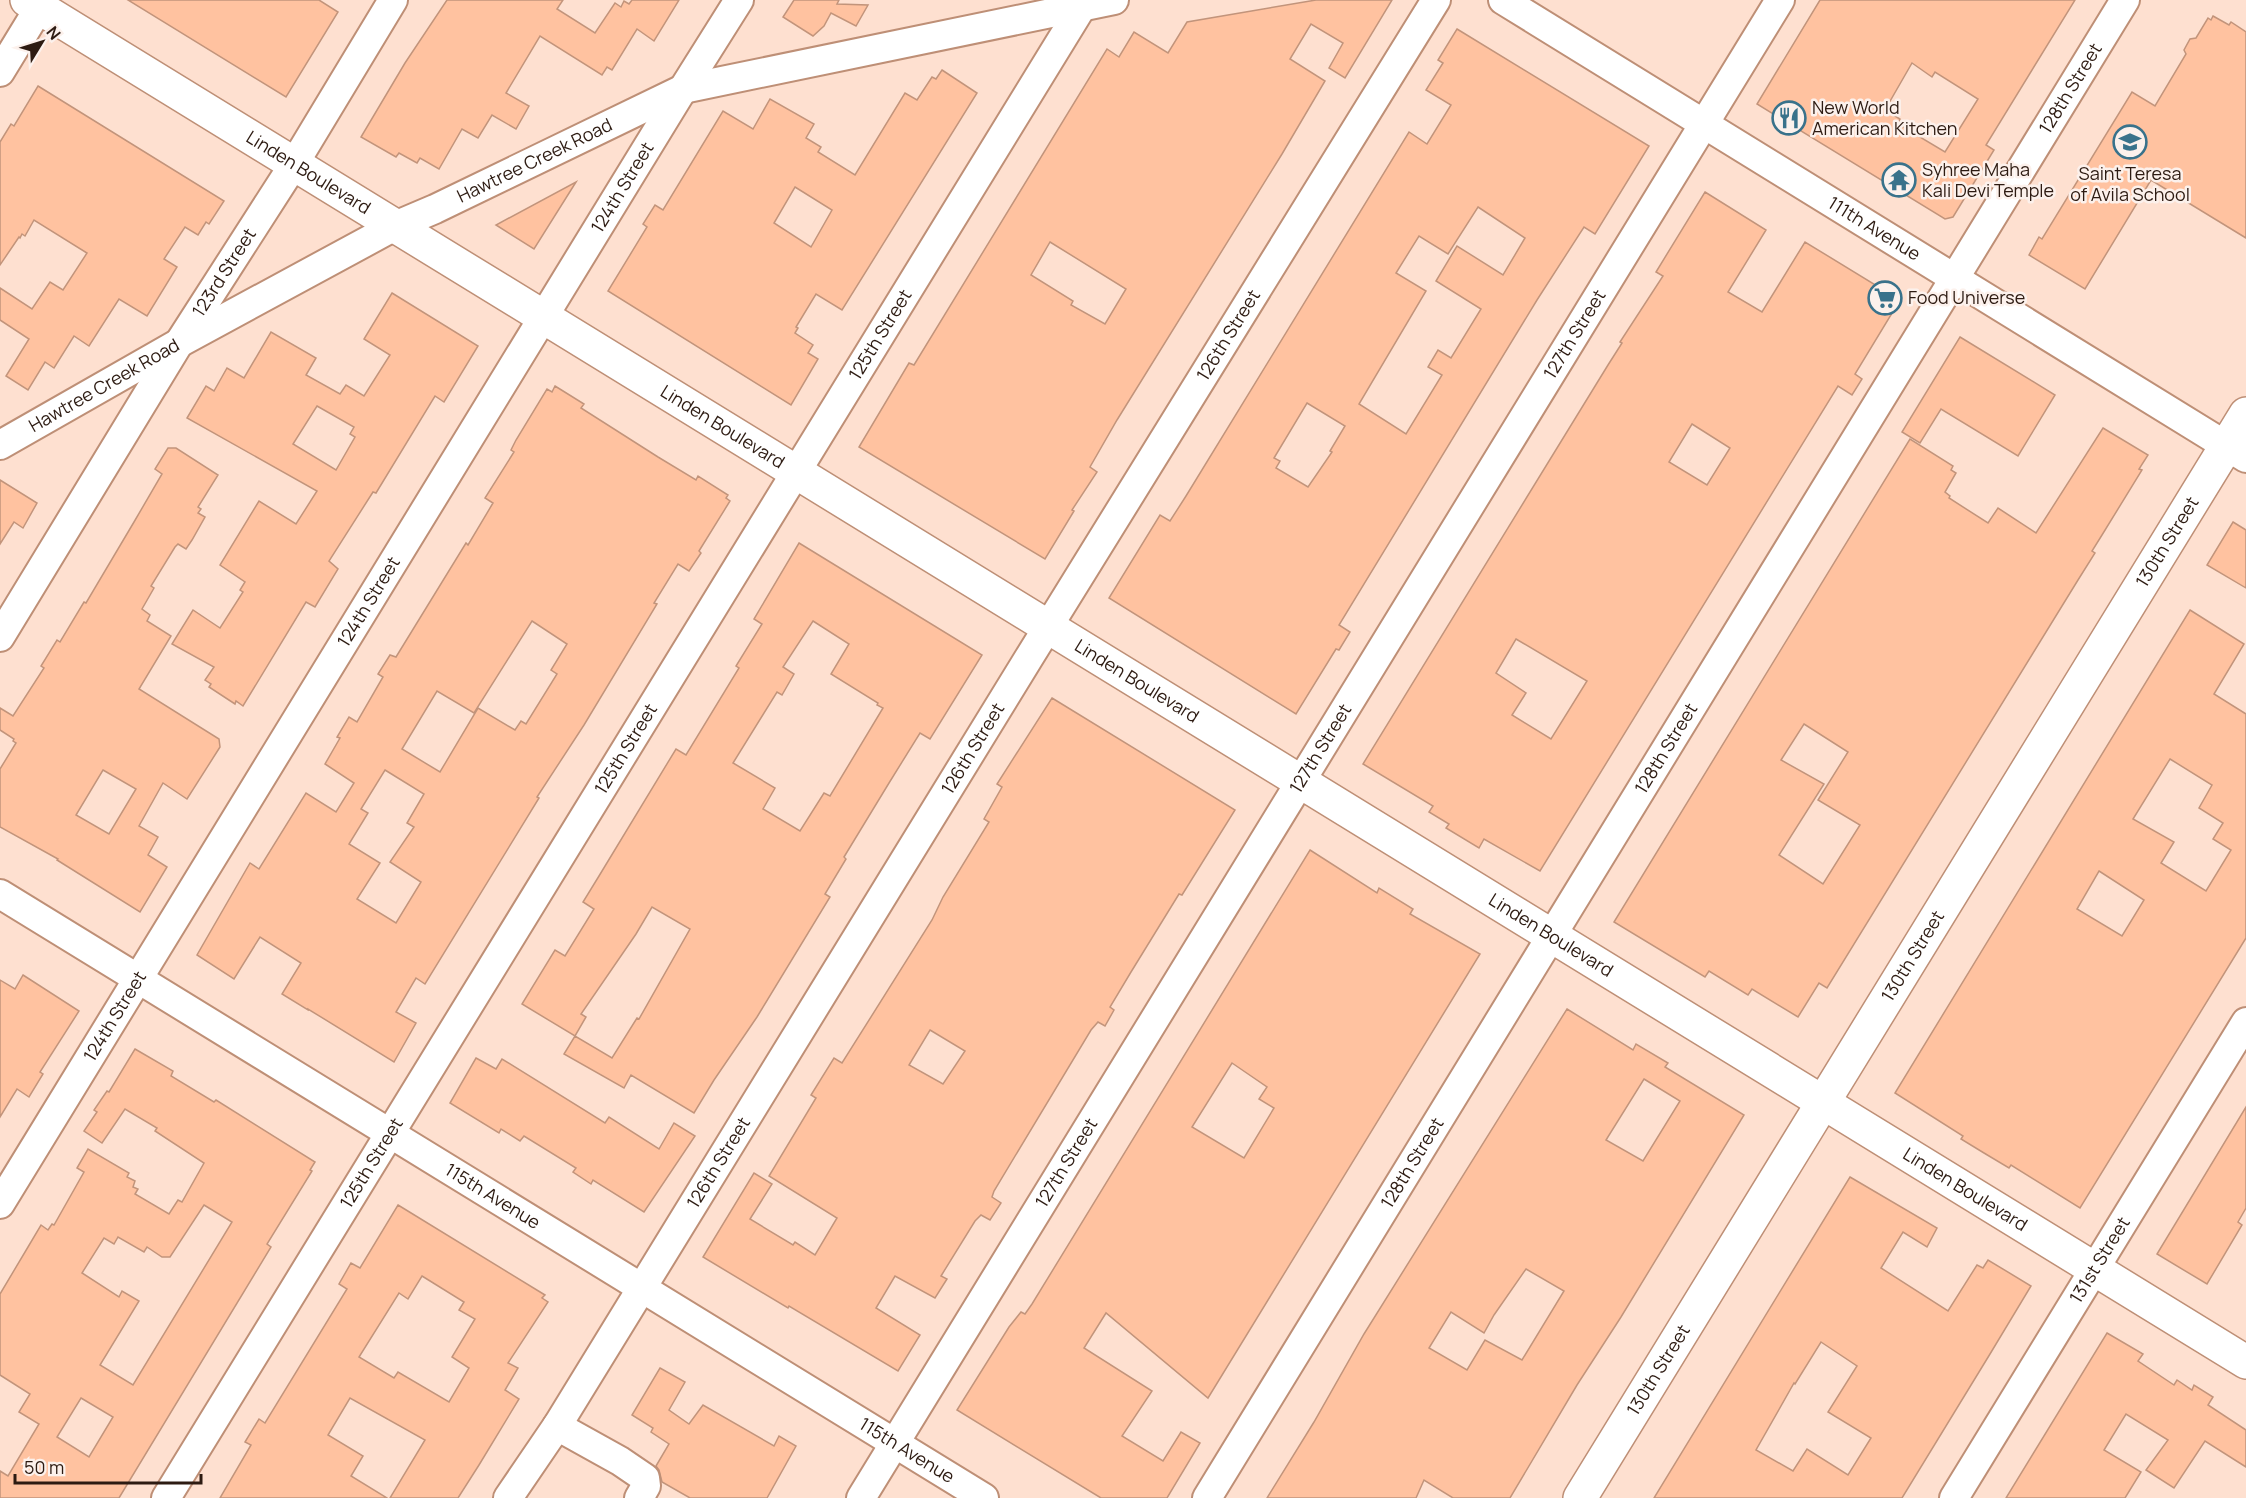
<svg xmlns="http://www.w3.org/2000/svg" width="2246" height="1498" viewBox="0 0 2246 1498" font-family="Manrope,sans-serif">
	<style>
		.building { fill: #ffc2a0; stroke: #c2947b; stroke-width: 1.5; fill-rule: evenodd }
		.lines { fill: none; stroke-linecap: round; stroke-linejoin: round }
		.minor-casing { stroke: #be8f76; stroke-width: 32 }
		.tertiary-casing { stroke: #be8f76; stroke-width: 36 }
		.secondary-casing { stroke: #be8f76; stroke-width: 36 }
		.minor { stroke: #fff; stroke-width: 28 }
		.tertiary { stroke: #fff; stroke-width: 33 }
		.secondary { stroke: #fff; stroke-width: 33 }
		.labels { text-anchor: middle; stroke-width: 5; stroke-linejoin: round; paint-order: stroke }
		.street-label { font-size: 18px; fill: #2d1b12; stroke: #fcf1ec }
		.poi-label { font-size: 18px; fill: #2d1b12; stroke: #fcf1ec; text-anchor: start }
	</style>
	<rect width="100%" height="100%" fill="#fee0d0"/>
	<!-- building -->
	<g class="building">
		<path d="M 128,0 L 319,0 L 338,12 L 286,97 Z"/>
		<path d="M 447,0 L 563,0 L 557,9 L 595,33 L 615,3 L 621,7 L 624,1 L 629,4 L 632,0 L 679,0 L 654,41 L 637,29 L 612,70 L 607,67 L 602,75 L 540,36 L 506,93 L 529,106 L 516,129 L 492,115 L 478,138 L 462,129 L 439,169 L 420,158 L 417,163 L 399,153 L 396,157 L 361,137 L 405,63 Z"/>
		<path d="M 794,0 L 839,0 L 837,4 L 868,5 L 856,26 L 831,13 L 824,26 L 813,36 L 783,17 Z"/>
		<path d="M 1316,0 L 1392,0 L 1345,78 L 1329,68 L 1343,43 L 1311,24 L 1290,59 L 1325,81 L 1282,154 L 1117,420 L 1090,467 L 1097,472 L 1072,510 L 1074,511 L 1045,559 L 859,447 L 909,363 L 914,365 L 1107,49 L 1119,57 L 1134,32 L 1168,53 L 1187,22 ZM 1050,242 L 1126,289 L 1105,324 L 1071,305 L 1073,301 L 1031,275 Z"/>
		<path d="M 1820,0 L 2075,0 L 1986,145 L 1994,150 L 1953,217 L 1945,219 L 1757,104 ZM 1912,63 L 1932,77 L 1935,72 L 1978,99 L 1945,152 L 1898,124 L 1900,119 L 1885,110 Z"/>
		<path d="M 2213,16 L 2229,25 L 2231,22 L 2246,32 L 2246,238 L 2151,180 L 2085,289 L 2029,255 L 2039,237 L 2042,239 L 2132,92 L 2155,106 L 2186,54 L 2184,50 L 2190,39 L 2196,38 L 2208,18 L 2211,20 Z"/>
		<path d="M 1457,29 L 1649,146 L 1595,234 L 1584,227 L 1537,300 L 1339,625 L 1350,632 L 1339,650 L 1336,649 L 1296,714 L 1109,598 L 1160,515 L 1170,521 L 1186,496 L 1409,132 L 1427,144 L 1451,105 L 1426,90 L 1443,63 L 1438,60 ZM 1478,207 L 1525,238 L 1503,275 L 1457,246 L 1436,281 L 1481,309 L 1451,358 L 1438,350 L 1428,367 L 1442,375 L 1406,434 L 1359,404 L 1426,291 L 1396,273 L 1419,236 L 1448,254 ZM 1307,403 L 1345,426 L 1330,451 L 1332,452 L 1308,487 L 1276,468 L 1280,461 L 1274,458 Z"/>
		<path d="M 942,70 L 977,93 L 842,310 L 816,294 L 796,327 L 798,328 L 795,333 L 813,345 L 808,353 L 818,359 L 791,405 L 608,291 L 647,227 L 643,224 L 655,205 L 663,210 L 723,111 L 753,129 L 770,99 L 814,124 L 806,138 L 821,147 L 818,152 L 855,175 L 905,93 L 917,100 L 932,77 L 936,79 ZM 795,187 L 832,210 L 811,247 L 774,223 Z"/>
		<path d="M 38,86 L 224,201 L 209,224 L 206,222 L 198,235 L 185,227 L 164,259 L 177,267 L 147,316 L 119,299 L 89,346 L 74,336 L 54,368 L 45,362 L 28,390 L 6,376 L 29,339 L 0,320 L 0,288 L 32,309 L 50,282 L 63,290 L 87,253 L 34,220 L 25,236 L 22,234 L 20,238 L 19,237 L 0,265 L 0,142 L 11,124 L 14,126 Z"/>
		<path d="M 576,182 L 534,249 L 496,225 Z"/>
		<path d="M 1705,192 L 1766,230 L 1728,292 L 1762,312 L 1805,242 L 1900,300 L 1855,374 L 1862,379 L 1852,395 L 1838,386 L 1540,871 L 1484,839 L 1479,848 L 1446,828 L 1449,824 L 1429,812 L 1433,806 L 1363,764 L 1608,365 L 1622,343 L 1620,342 L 1663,276 L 1656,272 ZM 1692,424 L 1730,448 L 1707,485 L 1669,462 ZM 1516,639 L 1587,681 L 1551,739 L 1512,715 L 1526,693 L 1496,673 Z"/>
		<path d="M 392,293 L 478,346 L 444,402 L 435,396 L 376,493 L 373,492 L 329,561 L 338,569 L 315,607 L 306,602 L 243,706 L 236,701 L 235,704 L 209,687 L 211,684 L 205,680 L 214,667 L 172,644 L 193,610 L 220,628 L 243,592 L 240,590 L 245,582 L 220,565 L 259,501 L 296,524 L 317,491 L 187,418 L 206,386 L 214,391 L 227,368 L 244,378 L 271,332 L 316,358 L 306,375 L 340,394 L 346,385 L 364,396 L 390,355 L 364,339 ZM 317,406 L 354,427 L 350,434 L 355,437 L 336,470 L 293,444 Z"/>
		<path d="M 1960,337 L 2055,395 L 2018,456 L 1941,409 L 1920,443 L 1902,432 Z"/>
		<path d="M 555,386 L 584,404 L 581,408 L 658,457 L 696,480 L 698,476 L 728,495 L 726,498 L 730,501 L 699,551 L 701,553 L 689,571 L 678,564 L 654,603 L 657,604 L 584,725 L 537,797 L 539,798 L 425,984 L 416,978 L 396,1012 L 416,1023 L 394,1062 L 308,1009 L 308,1010 L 282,994 L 301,963 L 260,937 L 234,979 L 197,955 L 250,863 L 259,869 L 306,793 L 336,812 L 354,783 L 325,764 L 340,738 L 337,737 L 349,717 L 357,722 L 383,677 L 378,674 L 390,655 L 396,657 L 466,543 L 468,545 L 493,503 L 485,498 L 514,452 L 511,450 L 516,440 L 547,389 L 552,392 ZM 532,621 L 567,644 L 551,670 L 557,674 L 526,724 L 521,721 L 515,730 L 478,708 L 440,772 L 402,749 L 437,691 L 474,713 ZM 385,770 L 424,794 L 407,823 L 414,827 L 390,862 L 421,882 L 396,923 L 357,899 L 380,863 L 349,844 L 368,813 L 361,809 Z"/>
		<path d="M 2103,428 L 2148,455 L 2139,469 L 2142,470 L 2102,535 L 2092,551 L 2095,553 L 2078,580 L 1827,988 L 1819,983 L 1798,1017 L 1752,989 L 1748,995 L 1709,971 L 1705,977 L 1614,922 L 1910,439 L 1953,466 L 1951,470 L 1956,473 L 1945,492 L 1950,496 L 1949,498 L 1988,523 L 1998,508 L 2036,533 ZM 1804,724 L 1848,752 L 1818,800 L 1860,825 L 1823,884 L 1779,855 L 1824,784 L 1781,760 Z"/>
		<path d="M 168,448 L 176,448 L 218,475 L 198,507 L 201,509 L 198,513 L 205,517 L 192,540 L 186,549 L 178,544 L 175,547 L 151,586 L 154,588 L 142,609 L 150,615 L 147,621 L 171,636 L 139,689 L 219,739 L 220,747 L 187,799 L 163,783 L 139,826 L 158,837 L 148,855 L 167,867 L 140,912 L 57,860 L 58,859 L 0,827 L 0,769 L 16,743 L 13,741 L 14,739 L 0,730 L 0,708 L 13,716 L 44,668 L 41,666 L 57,640 L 60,642 L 84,602 L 86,603 L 134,522 L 162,474 L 155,469 ZM 103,770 L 136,789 L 109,834 L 76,815 Z"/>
		<path d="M 0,480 L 37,503 L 23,528 L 14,522 L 0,544 Z"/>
		<path d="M 2233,522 L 2246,530 L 2246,588 L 2207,565 Z"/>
		<path d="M 799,543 L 982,655 L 930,739 L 920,733 L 889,783 L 844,857 L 846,859 L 825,894 L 830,897 L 757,1017 L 714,1080 L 694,1113 L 631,1075 L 624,1088 L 564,1054 L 575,1036 L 612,1058 L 637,1018 L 639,1019 L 690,929 L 652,907 L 636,934 L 581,1014 L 586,1017 L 575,1036 L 522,1004 L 555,950 L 565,956 L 594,909 L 583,902 L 599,876 L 676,749 L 686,755 L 739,668 L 736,666 L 762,624 L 754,619 ZM 813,621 L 849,644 L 831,674 L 878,703 L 877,705 L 883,708 L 830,796 L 824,793 L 800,831 L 763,809 L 775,788 L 733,763 L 777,692 L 782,695 L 794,674 L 783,667 Z"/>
		<path d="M 2190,610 L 2244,644 L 2214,694 L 2246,714 L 2246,938 L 2080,1208 L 2011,1165 L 2009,1168 L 1984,1153 L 1961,1139 L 1963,1136 L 1895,1093 ZM 2170,759 L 2212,785 L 2199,808 L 2223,823 L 2213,839 L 2231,850 L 2206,891 L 2161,863 L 2174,842 L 2133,819 ZM 2099,871 L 2144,900 L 2122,936 L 2077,909 Z"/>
		<path d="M 1052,698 L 1235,810 L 1182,895 L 1179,894 L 1131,972 L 1110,1007 L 1114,1010 L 1105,1026 L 1098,1022 L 1091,1030 L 994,1191 L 992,1197 L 1001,1203 L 990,1220 L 981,1215 L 975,1221 L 941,1276 L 947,1279 L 935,1298 L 895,1276 L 876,1308 L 920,1335 L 898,1371 L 789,1306 L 788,1308 L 703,1257 L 754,1173 L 772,1184 L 750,1219 L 793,1245 L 795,1242 L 815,1255 L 837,1218 L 769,1176 L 816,1098 L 811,1095 L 834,1058 L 842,1063 L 932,920 L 943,897 L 989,822 L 984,819 L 1002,787 L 997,784 ZM 930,1030 L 965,1051 L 943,1084 L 909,1065 Z"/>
		<path d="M 1310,850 L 1377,893 L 1379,888 L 1413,909 L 1410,914 L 1480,954 L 1208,1398 L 1106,1313 L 1084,1348 L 1152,1391 L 1122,1436 L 1163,1461 L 1181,1432 L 1200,1443 L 1167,1498 L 1101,1498 L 957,1410 L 1009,1327 L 1021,1312 L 1025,1314 L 1032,1304 ZM 1232,1063 L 1267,1087 L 1259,1099 L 1274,1108 L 1244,1158 L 1192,1127 Z"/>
		<path d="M 23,975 L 79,1011 L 40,1072 L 43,1074 L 29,1097 L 17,1089 L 0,1117 L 0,980 L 15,989 Z"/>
		<path d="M 1567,1009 L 1633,1050 L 1636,1044 L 1668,1063 L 1665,1067 L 1744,1115 L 1621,1317 L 1577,1385 L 1510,1498 L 1453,1498 L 1424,1480 L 1416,1498 L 1267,1498 L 1314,1422 L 1364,1334 ZM 1644,1079 L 1680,1101 L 1643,1161 L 1606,1140 ZM 1526,1269 L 1564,1291 L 1522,1360 L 1485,1340 L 1467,1370 L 1429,1348 L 1451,1312 L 1484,1333 L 1494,1315 Z"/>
		<path d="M 135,1049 L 173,1071 L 171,1076 L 214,1102 L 216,1100 L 315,1162 L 310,1170 L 312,1171 L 267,1244 L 271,1247 L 119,1498 L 0,1498 L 0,1471 L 8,1476 L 39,1424 L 19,1412 L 30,1394 L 0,1375 L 0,1294 L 28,1247 L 41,1225 L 48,1230 L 52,1224 L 54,1225 L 84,1172 L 77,1168 L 88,1149 L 129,1173 L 127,1177 L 135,1181 L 133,1187 L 138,1189 L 135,1194 L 169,1214 L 178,1200 L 182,1202 L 204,1163 L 155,1131 L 157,1128 L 125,1109 L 102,1143 L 84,1131 L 97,1112 L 94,1110 L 107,1091 L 109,1092 ZM 204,1205 L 232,1222 L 133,1385 L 100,1365 L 139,1301 L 122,1291 L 119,1297 L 82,1273 L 104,1238 L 114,1244 L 118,1237 L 144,1252 L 147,1247 L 162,1257 L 170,1257 ZM 81,1398 L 113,1417 L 89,1457 L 57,1437 Z"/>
		<path d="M 476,1058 L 496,1069 L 502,1059 L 605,1123 L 609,1117 L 659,1149 L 674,1123 L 695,1136 L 644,1212 L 593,1180 L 591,1184 L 573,1172 L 576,1168 L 524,1136 L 520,1141 L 501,1129 L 499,1133 L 450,1103 Z"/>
		<path d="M 2246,1107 L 2246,1208 L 2238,1222 L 2242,1225 L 2207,1284 L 2157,1254 Z"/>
		<path d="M 1850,1177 L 1937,1228 L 1927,1247 L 1903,1232 L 1881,1268 L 1948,1311 L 1977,1265 L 1983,1268 L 1988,1260 L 2031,1286 L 1990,1354 L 1902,1498 L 1654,1498 ZM 1821,1342 L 1857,1366 L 1828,1412 L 1871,1438 L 1848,1475 L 1807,1449 L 1793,1471 L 1756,1450 L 1794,1383 L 1795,1384 Z"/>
		<path d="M 398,1205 L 545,1295 L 542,1298 L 548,1302 L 508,1363 L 518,1368 L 505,1390 L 519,1399 L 479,1465 L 458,1498 L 390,1498 L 425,1440 L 350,1398 L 328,1435 L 363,1456 L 351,1476 L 387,1498 L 220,1498 L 251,1445 L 245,1442 L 259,1419 L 265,1423 L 347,1289 L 339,1284 L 351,1263 L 360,1268 ZM 422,1276 L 464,1302 L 459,1310 L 475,1319 L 452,1357 L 469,1368 L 449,1402 L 398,1372 L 394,1378 L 359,1357 L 399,1293 L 408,1299 Z"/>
		<path d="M 2107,1333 L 2143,1354 L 2138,1361 L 2174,1385 L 2177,1380 L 2192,1390 L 2194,1385 L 2213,1397 L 2208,1405 L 2246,1430 L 2246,1467 L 2205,1441 L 2174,1488 L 2146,1470 L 2168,1440 L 2126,1414 L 2104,1450 L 2141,1472 L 2125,1498 L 2006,1498 Z"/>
		<path d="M 660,1368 L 685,1382 L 669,1410 L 689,1424 L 703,1405 L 774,1446 L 779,1436 L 796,1446 L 767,1498 L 690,1498 L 662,1482 L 659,1470 L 656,1466 L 669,1444 L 651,1432 L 653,1428 L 632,1415 Z"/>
	</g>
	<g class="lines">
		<defs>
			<g id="minor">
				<path id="s1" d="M 1503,0 L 2246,458"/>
				<path d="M 0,72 L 44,0"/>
				<path id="s2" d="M 0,445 L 179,343 L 395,226 L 435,209 L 683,89 L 1114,0"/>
				<path id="s3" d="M 0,637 L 179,343 L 294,164 L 393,0"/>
				<path id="s4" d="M 0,894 L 984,1498"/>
				<path id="s5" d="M 0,1204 L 683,89 L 739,0"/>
				<path d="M 557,1426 L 620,1461 L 645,1478 L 646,1486 L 639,1498"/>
				<path id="s6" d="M 166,1498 L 1086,0"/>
				<path id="s7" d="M 508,1498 L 557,1426 L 1030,656 L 1436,0"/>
				<path id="s8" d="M 861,1498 L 1780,0"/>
				<path id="s9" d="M 1207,1498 L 2125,0"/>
				<path id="s10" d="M 1954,1498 L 2246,1022"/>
			</g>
			<g id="tertiary">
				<path id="s11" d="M 1580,1498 L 2246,414"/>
			</g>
			<g id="secondary">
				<path id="s12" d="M 27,0 L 2246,1362"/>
			</g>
		</defs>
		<!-- minor casing -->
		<use href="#minor" class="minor-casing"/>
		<!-- tertiary casing -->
		<use href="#tertiary" class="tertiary-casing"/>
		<!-- secondary casing -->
		<use href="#secondary" class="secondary-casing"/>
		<!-- minor -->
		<use href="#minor" class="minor"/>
		<!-- tertiary -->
		<use href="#tertiary" class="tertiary"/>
		<!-- secondary -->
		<use href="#secondary" class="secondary"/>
	</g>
	<!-- icons -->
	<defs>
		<symbol id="restaurant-ring" viewBox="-11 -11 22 22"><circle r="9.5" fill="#fcf1ec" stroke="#39728b" stroke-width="1.5"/><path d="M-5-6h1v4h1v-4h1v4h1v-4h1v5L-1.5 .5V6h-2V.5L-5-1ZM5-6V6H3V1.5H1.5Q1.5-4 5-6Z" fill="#39728b"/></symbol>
		<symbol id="school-ring" viewBox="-11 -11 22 22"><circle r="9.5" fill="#fcf1ec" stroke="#39728b" stroke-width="1.5"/><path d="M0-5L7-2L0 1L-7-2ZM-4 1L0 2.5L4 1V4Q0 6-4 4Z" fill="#39728b"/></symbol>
		<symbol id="temple-ring" viewBox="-11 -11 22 22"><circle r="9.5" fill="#fcf1ec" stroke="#39728b" stroke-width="1.5"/><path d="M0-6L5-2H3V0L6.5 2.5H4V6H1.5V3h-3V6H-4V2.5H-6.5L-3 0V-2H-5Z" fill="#39728b"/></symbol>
		<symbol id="supermarket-ring" viewBox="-11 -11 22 22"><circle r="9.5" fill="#fcf1ec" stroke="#39728b" stroke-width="1.5"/><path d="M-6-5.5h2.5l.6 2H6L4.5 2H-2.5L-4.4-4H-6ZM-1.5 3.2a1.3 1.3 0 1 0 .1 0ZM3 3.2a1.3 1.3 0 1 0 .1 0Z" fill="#39728b"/></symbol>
	</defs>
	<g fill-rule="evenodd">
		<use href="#restaurant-ring" x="1770" y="99" width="38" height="38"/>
		<use href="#school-ring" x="2111" y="123" width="38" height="38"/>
		<use href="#temple-ring" x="1880" y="161" width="38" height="38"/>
		<use href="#supermarket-ring" x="1866" y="279" width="38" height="38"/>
	</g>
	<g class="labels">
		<!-- street labels -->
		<g class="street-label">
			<text dy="6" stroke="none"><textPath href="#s9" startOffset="1653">128th Street</textPath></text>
			<text dy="6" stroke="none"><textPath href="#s2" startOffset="606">Hawtree Creek Road</textPath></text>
			<text dy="6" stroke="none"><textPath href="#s12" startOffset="330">Linden Boulevard</textPath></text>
			<text dy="6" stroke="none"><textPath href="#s5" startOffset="1192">124th Street</textPath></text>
			<text dy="6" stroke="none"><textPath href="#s1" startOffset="436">111th Avenue</textPath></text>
			<text dy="6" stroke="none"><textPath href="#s3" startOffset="428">123rd Street</textPath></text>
			<text dy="6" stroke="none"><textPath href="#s8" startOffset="1365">127th Street</textPath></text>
			<text dy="6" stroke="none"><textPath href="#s6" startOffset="1365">125th Street</textPath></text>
			<text dy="6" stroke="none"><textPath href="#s7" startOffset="1368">126th Street</textPath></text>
			<text dy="6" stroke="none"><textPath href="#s2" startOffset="120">Hawtree Creek Road</textPath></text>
			<text dy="6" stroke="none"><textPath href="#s12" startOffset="816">Linden Boulevard</textPath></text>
			<text dy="6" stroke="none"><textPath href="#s11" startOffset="1122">130th Street</textPath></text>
			<text dy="6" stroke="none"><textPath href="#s5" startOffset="706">124th Street</textPath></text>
			<text dy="6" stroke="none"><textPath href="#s12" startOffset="1302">Linden Boulevard</textPath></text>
			<text dy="6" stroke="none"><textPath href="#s6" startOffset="879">125th Street</textPath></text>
			<text dy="6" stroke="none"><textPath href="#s7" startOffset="882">126th Street</textPath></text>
			<text dy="6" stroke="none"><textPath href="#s8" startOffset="879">127th Street</textPath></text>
			<text dy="6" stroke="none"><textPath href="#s9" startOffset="879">128th Street</textPath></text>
			<text dy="6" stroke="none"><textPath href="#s12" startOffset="1788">Linden Boulevard</textPath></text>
			<text dy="6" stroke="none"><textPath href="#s11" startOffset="636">130th Street</textPath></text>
			<text dy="6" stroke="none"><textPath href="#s5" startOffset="220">124th Street</textPath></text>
			<text dy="6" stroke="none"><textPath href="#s6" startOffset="393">125th Street</textPath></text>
			<text dy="6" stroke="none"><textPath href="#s8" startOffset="393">127th Street</textPath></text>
			<text dy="6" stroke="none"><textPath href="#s9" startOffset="393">128th Street</textPath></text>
			<text dy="6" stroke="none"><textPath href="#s7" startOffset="396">126th Street</textPath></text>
			<text dy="6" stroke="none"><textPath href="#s12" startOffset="2274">Linden Boulevard</textPath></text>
			<text dy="6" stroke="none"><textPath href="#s4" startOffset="578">115th Avenue</textPath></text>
			<text dy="6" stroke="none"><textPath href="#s10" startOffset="279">131st Street</textPath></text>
			<text dy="6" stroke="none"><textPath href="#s11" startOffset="150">130th Street</textPath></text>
			<text dy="6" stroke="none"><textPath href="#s4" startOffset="1064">115th Avenue</textPath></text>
		</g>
		<!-- poi labels -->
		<g class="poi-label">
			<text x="1812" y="114">New World<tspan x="1812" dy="21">American Kitchen</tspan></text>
			<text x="1922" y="176">Syhree Maha<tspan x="1922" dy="21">Kali Devi Temple</tspan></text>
			<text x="2130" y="180" text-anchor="middle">Saint Teresa<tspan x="2130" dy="21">of Avila School</tspan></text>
			<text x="1908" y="304">Food Universe</text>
		</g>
	</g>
	<!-- north arrow -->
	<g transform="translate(42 42) rotate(52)" stroke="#fcf1ec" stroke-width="4.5" paint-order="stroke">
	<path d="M0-4.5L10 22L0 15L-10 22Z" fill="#2d1b12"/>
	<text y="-9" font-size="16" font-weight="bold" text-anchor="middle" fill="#2d1b12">N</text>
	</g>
	<!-- scale -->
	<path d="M15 1474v9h186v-9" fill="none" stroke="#2d1b12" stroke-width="3"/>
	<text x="24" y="1474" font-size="18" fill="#2d1b12" stroke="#fcf1ec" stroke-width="4.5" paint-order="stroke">50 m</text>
</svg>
